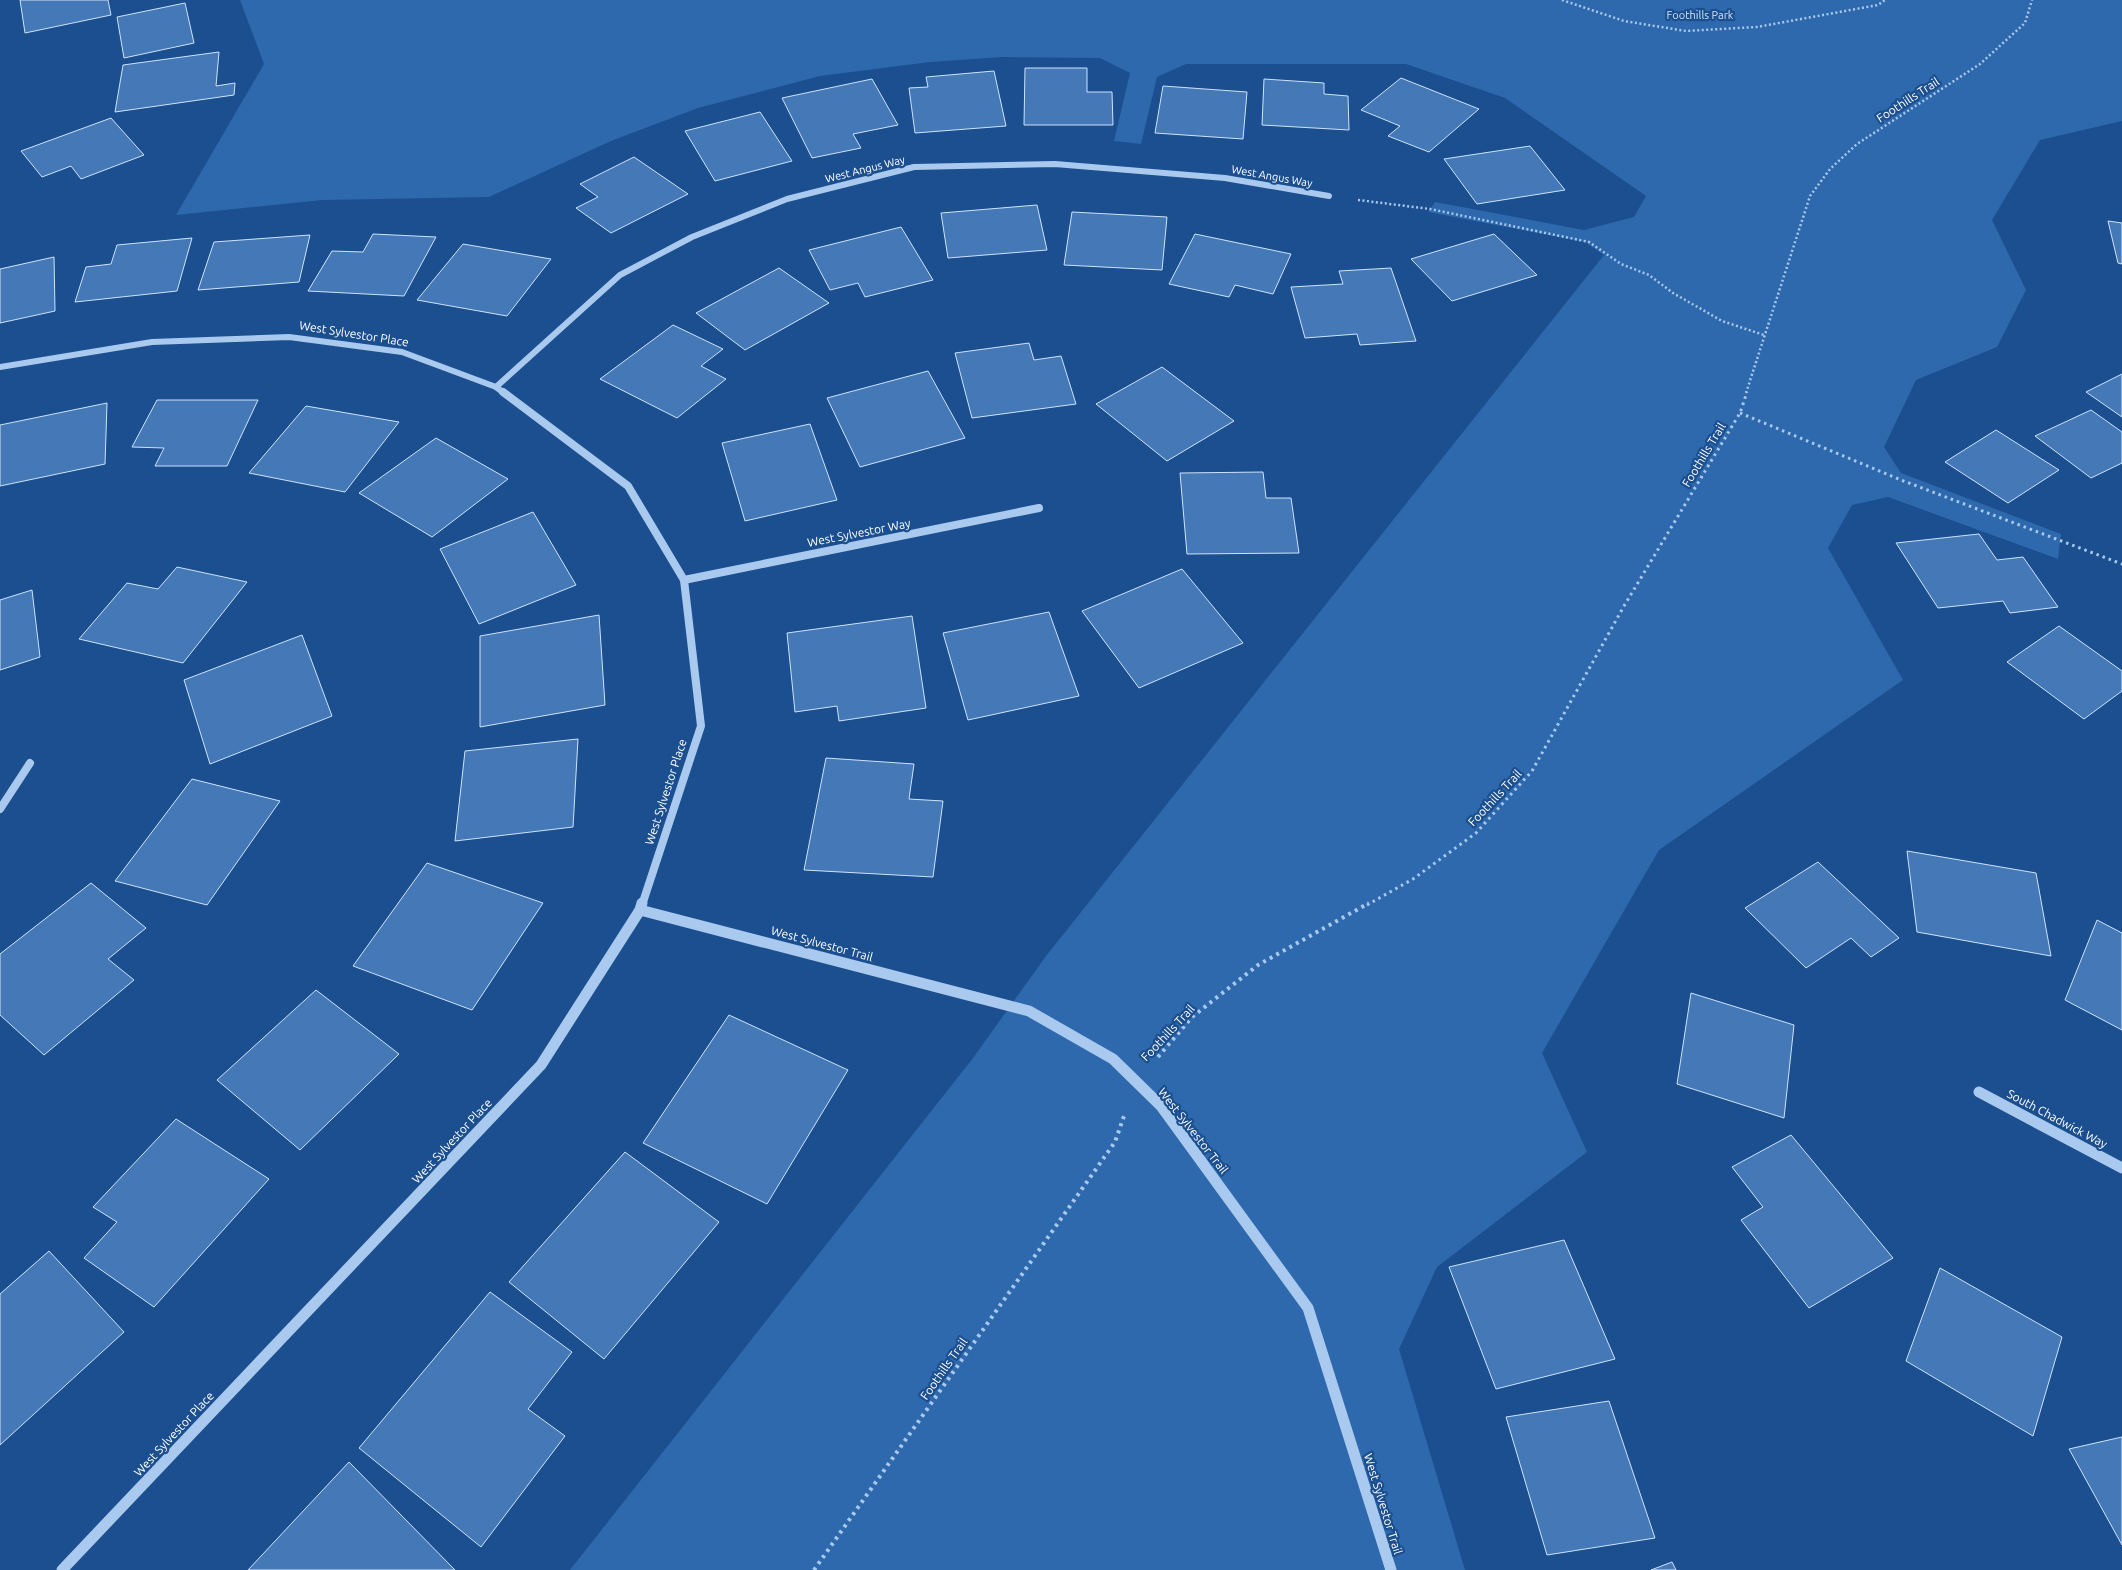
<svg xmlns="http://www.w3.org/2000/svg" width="2122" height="1570" viewBox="0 0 2122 1570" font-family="Ubuntu,sans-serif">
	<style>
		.green { fill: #2e69ad }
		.building { fill: #4478b7; stroke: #cfe3fa }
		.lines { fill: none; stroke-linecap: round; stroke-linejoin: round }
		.path-far2 { stroke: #a9c9ee; stroke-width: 2.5; stroke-dasharray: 2 2.5; stroke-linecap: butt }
		.path-far1 { stroke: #a9c9ee; stroke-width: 3; stroke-dasharray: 2.5 4; stroke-linecap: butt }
		.path { stroke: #a9c9ee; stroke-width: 4; stroke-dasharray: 3 4.5; stroke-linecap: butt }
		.minor-far2 { stroke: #a9c9ee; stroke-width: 6 }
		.minor-far1 { stroke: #a9c9ee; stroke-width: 8 }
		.minor { stroke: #a9c9ee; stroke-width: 11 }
		.labels { text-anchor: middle; stroke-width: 4.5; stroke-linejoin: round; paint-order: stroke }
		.far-park-label { font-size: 11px; fill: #cfe3fa; stroke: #1b4f8f }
		.far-street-label { font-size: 11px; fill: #fff; stroke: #1b4f8f }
		.street-label { font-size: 12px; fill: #fff; stroke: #1b4f8f }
	</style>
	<rect width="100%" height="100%" fill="#1b4f8f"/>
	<!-- green -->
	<path class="green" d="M 240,0 L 2122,0 L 2122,121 L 2040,140 L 1992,220 L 2026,290 L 1997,347 L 1916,380 L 1884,447 L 1901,473 L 2061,534 L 2058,559 L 1888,497 L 1852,505 L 1828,548 L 1903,680 L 1659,850 L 1542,1053 L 1587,1152 L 1437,1267 L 1399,1349 L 1465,1570 L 570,1570 L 973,1058 L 1046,956 L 1604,255 L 1585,242 L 1428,212 L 1435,202 L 1584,230 L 1634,217 L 1646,196 L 1505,98 L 1406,64 L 1186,64 L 1157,77 L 1141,144 L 1114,141 L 1130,73 L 1100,58 L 1003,57 L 930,62 L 820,76 L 698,108 L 611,141 L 489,197 L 322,200 L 176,215 L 264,64 Z"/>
	<!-- building -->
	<g class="building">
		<path d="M 20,0 L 108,0 L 111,15 L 25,33 Z"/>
		<path d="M 185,3 L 194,43 L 124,58 L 117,17 Z"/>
		<path d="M 219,52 L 216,86 L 235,83 L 234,95 L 115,112 L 123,65 Z"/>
		<path d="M 1025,68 L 1087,68 L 1087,92 L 1112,92 L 1113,125 L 1024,125 Z"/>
		<path d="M 994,71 L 1006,126 L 915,133 L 909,88 L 928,87 L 926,77 Z"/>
		<path d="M 1401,78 L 1479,109 L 1429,152 L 1388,136 L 1400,126 L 1361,110 Z"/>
		<path d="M 872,79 L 898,125 L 853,134 L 861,148 L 812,158 L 782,98 Z"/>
		<path d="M 1264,79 L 1324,83 L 1324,94 L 1348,96 L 1349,130 L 1262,125 Z"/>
		<path d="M 1163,86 L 1247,92 L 1243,139 L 1155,133 Z"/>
		<path d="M 760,112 L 792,161 L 715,181 L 685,131 Z"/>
		<path d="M 111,118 L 144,155 L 81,179 L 71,166 L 42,177 L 21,151 Z"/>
		<path d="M 1530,146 L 1565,190 L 1477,204 L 1444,159 Z"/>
		<path d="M 634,157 L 688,194 L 611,233 L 576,208 L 598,197 L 580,184 Z"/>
		<path d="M 1037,205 L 1047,250 L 948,258 L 941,213 Z"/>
		<path d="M 1072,212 L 1167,217 L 1162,270 L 1064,265 Z"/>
		<path d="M 2108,221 L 2122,223 L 2122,264 L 2118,263 Z"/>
		<path d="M 901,227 L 933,280 L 865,297 L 858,283 L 830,290 L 809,250 Z"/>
		<path d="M 373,234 L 436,237 L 404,296 L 308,291 L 332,251 L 363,252 Z"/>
		<path d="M 1195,234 L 1291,254 L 1273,294 L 1235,285 L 1229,297 L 1169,284 Z"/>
		<path d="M 1494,234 L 1537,275 L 1452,301 L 1411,259 Z"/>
		<path d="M 310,235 L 299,282 L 198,290 L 214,242 Z"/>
		<path d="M 192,238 L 177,291 L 75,302 L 86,267 L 111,264 L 117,245 Z"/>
		<path d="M 463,244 L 551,259 L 507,316 L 417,300 Z"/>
		<path d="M 54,257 L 55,311 L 0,323 L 0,269 Z"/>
		<path d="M 779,268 L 829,303 L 745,350 L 696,313 Z"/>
		<path d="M 1391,268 L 1416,341 L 1360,345 L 1357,334 L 1305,338 L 1291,287 L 1343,284 L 1339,271 Z"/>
		<path d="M 673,325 L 723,349 L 701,366 L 726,379 L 677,418 L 600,379 Z"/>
		<path d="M 1029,343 L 1034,360 L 1061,356 L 1076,404 L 972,418 L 955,353 Z"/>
		<path d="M 1162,367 L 1234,421 L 1167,461 L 1096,404 Z"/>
		<path d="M 928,371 L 965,438 L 860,467 L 827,398 Z"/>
		<path d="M 2122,374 L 2122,417 L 2086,392 Z"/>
		<path d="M 157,400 L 258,400 L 227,466 L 155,466 L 164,448 L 132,447 Z"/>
		<path d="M 107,403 L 105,464 L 0,486 L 0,425 Z"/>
		<path d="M 306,406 L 399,422 L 345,492 L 249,473 Z"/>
		<path d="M 2091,410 L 2122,432 L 2122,463 L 2091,478 L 2035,436 Z"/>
		<path d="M 810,424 L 837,500 L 745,521 L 722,443 Z"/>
		<path d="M 1996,430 L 2059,470 L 2008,503 L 1945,462 Z"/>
		<path d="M 436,438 L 508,479 L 432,537 L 359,493 Z"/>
		<path d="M 1263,472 L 1266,498 L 1291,498 L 1299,553 L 1187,554 L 1180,473 Z"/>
		<path d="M 533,512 L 576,585 L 479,624 L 440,549 Z"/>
		<path d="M 1979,534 L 1997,560 L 2023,557 L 2058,607 L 2010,613 L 2003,601 L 1938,608 L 1896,543 Z"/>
		<path d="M 177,567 L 247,582 L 183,663 L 79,639 L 127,583 L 158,589 Z"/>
		<path d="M 1182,569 L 1243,643 L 1139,688 L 1082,611 Z"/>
		<path d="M 32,590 L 40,657 L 0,670 L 0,600 Z"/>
		<path d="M 1049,612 L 1079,696 L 968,720 L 943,633 Z"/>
		<path d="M 599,615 L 605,705 L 480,727 L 480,636 Z"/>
		<path d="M 912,616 L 926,708 L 839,721 L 837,706 L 795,712 L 787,633 Z"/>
		<path d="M 2059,626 L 2122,671 L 2122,691 L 2084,719 L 2007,662 Z"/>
		<path d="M 302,635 L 332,716 L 210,764 L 184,680 Z"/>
		<path d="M 578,739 L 573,827 L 455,841 L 465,751 Z"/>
		<path d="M 826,758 L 914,764 L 909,799 L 943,801 L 933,877 L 804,870 Z"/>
		<path d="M 192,779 L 280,801 L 207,905 L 115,881 Z"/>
		<path d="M 1907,851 L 2036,873 L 2051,956 L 1917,932 Z"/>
		<path d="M 1818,862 L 1899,938 L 1871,957 L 1851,938 L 1806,968 L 1745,908 Z"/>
		<path d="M 427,863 L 543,903 L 472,1010 L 353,966 Z"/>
		<path d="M 91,883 L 146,928 L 108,959 L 134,980 L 44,1055 L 0,1015 L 0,954 Z"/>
		<path d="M 2097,920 L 2122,933 L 2122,1030 L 2065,1000 Z"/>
		<path d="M 316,990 L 399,1054 L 300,1150 L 217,1080 Z"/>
		<path d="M 1691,993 L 1794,1025 L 1784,1118 L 1677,1084 Z"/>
		<path d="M 729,1015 L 848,1070 L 767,1204 L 643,1143 Z"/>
		<path d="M 176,1119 L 269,1179 L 154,1307 L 84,1258 L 117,1222 L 93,1207 Z"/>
		<path d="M 1791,1135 L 1893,1258 L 1809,1308 L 1741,1220 L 1763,1207 L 1732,1167 Z"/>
		<path d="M 625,1152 L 719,1222 L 604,1359 L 509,1282 Z"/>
		<path d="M 1564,1240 L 1615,1359 L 1496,1389 L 1449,1267 Z"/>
		<path d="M 49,1251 L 124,1332 L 0,1445 L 0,1294 Z"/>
		<path d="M 1940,1268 L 2062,1337 L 2033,1436 L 1906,1361 Z"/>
		<path d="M 490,1292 L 572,1352 L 528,1409 L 565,1436 L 481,1547 L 359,1448 Z"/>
		<path d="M 1609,1401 L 1655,1538 L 1547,1555 L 1506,1417 Z"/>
		<path d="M 2122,1437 L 2122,1545 L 2069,1449 Z"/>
		<path d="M 349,1462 L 455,1570 L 248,1570 Z"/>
		<path d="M 1672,1562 L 1676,1570 L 1651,1570 Z"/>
	</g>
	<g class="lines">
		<!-- path-far2 -->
		<g class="path-far2">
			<path d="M 1562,0 L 1624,21 L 1686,31 L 1757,27 L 1878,5 L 1885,0"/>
			<path d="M 1358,200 L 1430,209 L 1589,242 L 1621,264 L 1649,275 L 1673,293 L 1722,321 L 1764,335"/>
			<path d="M 1746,393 L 1810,196 L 1830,169 L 1857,144 L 1980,64 L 2025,23 L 2032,0"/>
		</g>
		<!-- path-far1 -->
		<g class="path-far1">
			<path d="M 1740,413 L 1901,480 L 2122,564"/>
			<path d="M 1367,905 L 1413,879 L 1476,833 L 1532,771 L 1624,606 L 1740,413 L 1747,392"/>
		</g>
		<!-- path -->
		<g class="path">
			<path d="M 1158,1057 L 1192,1017 L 1258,965 L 1369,903"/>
			<path d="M 814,1570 L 1115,1142 L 1124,1116"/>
		</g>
		<!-- minor-far2 -->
		<g class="minor-far2">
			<path d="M 0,367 L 152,342 L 289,337 L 402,352 L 496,387 L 504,393"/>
			<path d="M 496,387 L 620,275 L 692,237 L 787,199 L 914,167 L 1055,164 L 1225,178 L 1329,196"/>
		</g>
		<!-- minor-far1 -->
		<g class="minor-far1">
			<path d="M 503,392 L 628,486 L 684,580 L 701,726 L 642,905"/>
			<path d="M 684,580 L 1039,508"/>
			<path d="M 0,809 L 30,763"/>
		</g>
		<!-- minor -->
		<g class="minor">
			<path d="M 640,910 L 1029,1011 L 1113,1059 L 1161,1106 L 1308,1308 L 1391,1570"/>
			<path d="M 1979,1092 L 2122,1168"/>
			<path d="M 62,1570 L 541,1065 L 640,910 L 642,903"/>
		</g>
	</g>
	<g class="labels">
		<!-- far-park labels -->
		<g class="far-park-label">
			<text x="1700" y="19">Foothills Park</text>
		</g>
		<!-- far-street labels -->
		<g class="far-street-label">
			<text transform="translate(865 169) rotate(-14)" y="4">West Angus Way</text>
			<text transform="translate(1272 176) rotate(10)" y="4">West Angus Way</text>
		</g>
		<!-- street labels -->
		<g class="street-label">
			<text transform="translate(1908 100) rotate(-33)" y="4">Foothills Trail</text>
			<text transform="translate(354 334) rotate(9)" y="4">West Sylvestor Place</text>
			<text transform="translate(1704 455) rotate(-59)" y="4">Foothills Trail</text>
			<text transform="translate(859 533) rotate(-11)" y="4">West Sylvestor Way</text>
			<text transform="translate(666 792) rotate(-72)" y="4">West Sylvestor Place</text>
			<text transform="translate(1495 798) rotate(-47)" y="4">Foothills Trail</text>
			<text transform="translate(822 944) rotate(15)" y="4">West Sylvestor Trail</text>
			<text transform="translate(1168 1033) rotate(-47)" y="4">Foothills Trail</text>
			<text transform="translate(2057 1119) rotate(28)" y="4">South Chadwick Way</text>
			<text transform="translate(1193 1131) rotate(52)" y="4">West Sylvestor Trail</text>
			<text transform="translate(452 1141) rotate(-47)" y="4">West Sylvestor Place</text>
			<text transform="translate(944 1369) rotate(-55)" y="4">Foothills Trail</text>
			<text transform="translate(174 1434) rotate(-47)" y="4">West Sylvestor Place</text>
			<text transform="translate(1383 1504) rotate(73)" y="4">West Sylvestor Trail</text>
		</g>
	</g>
</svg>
